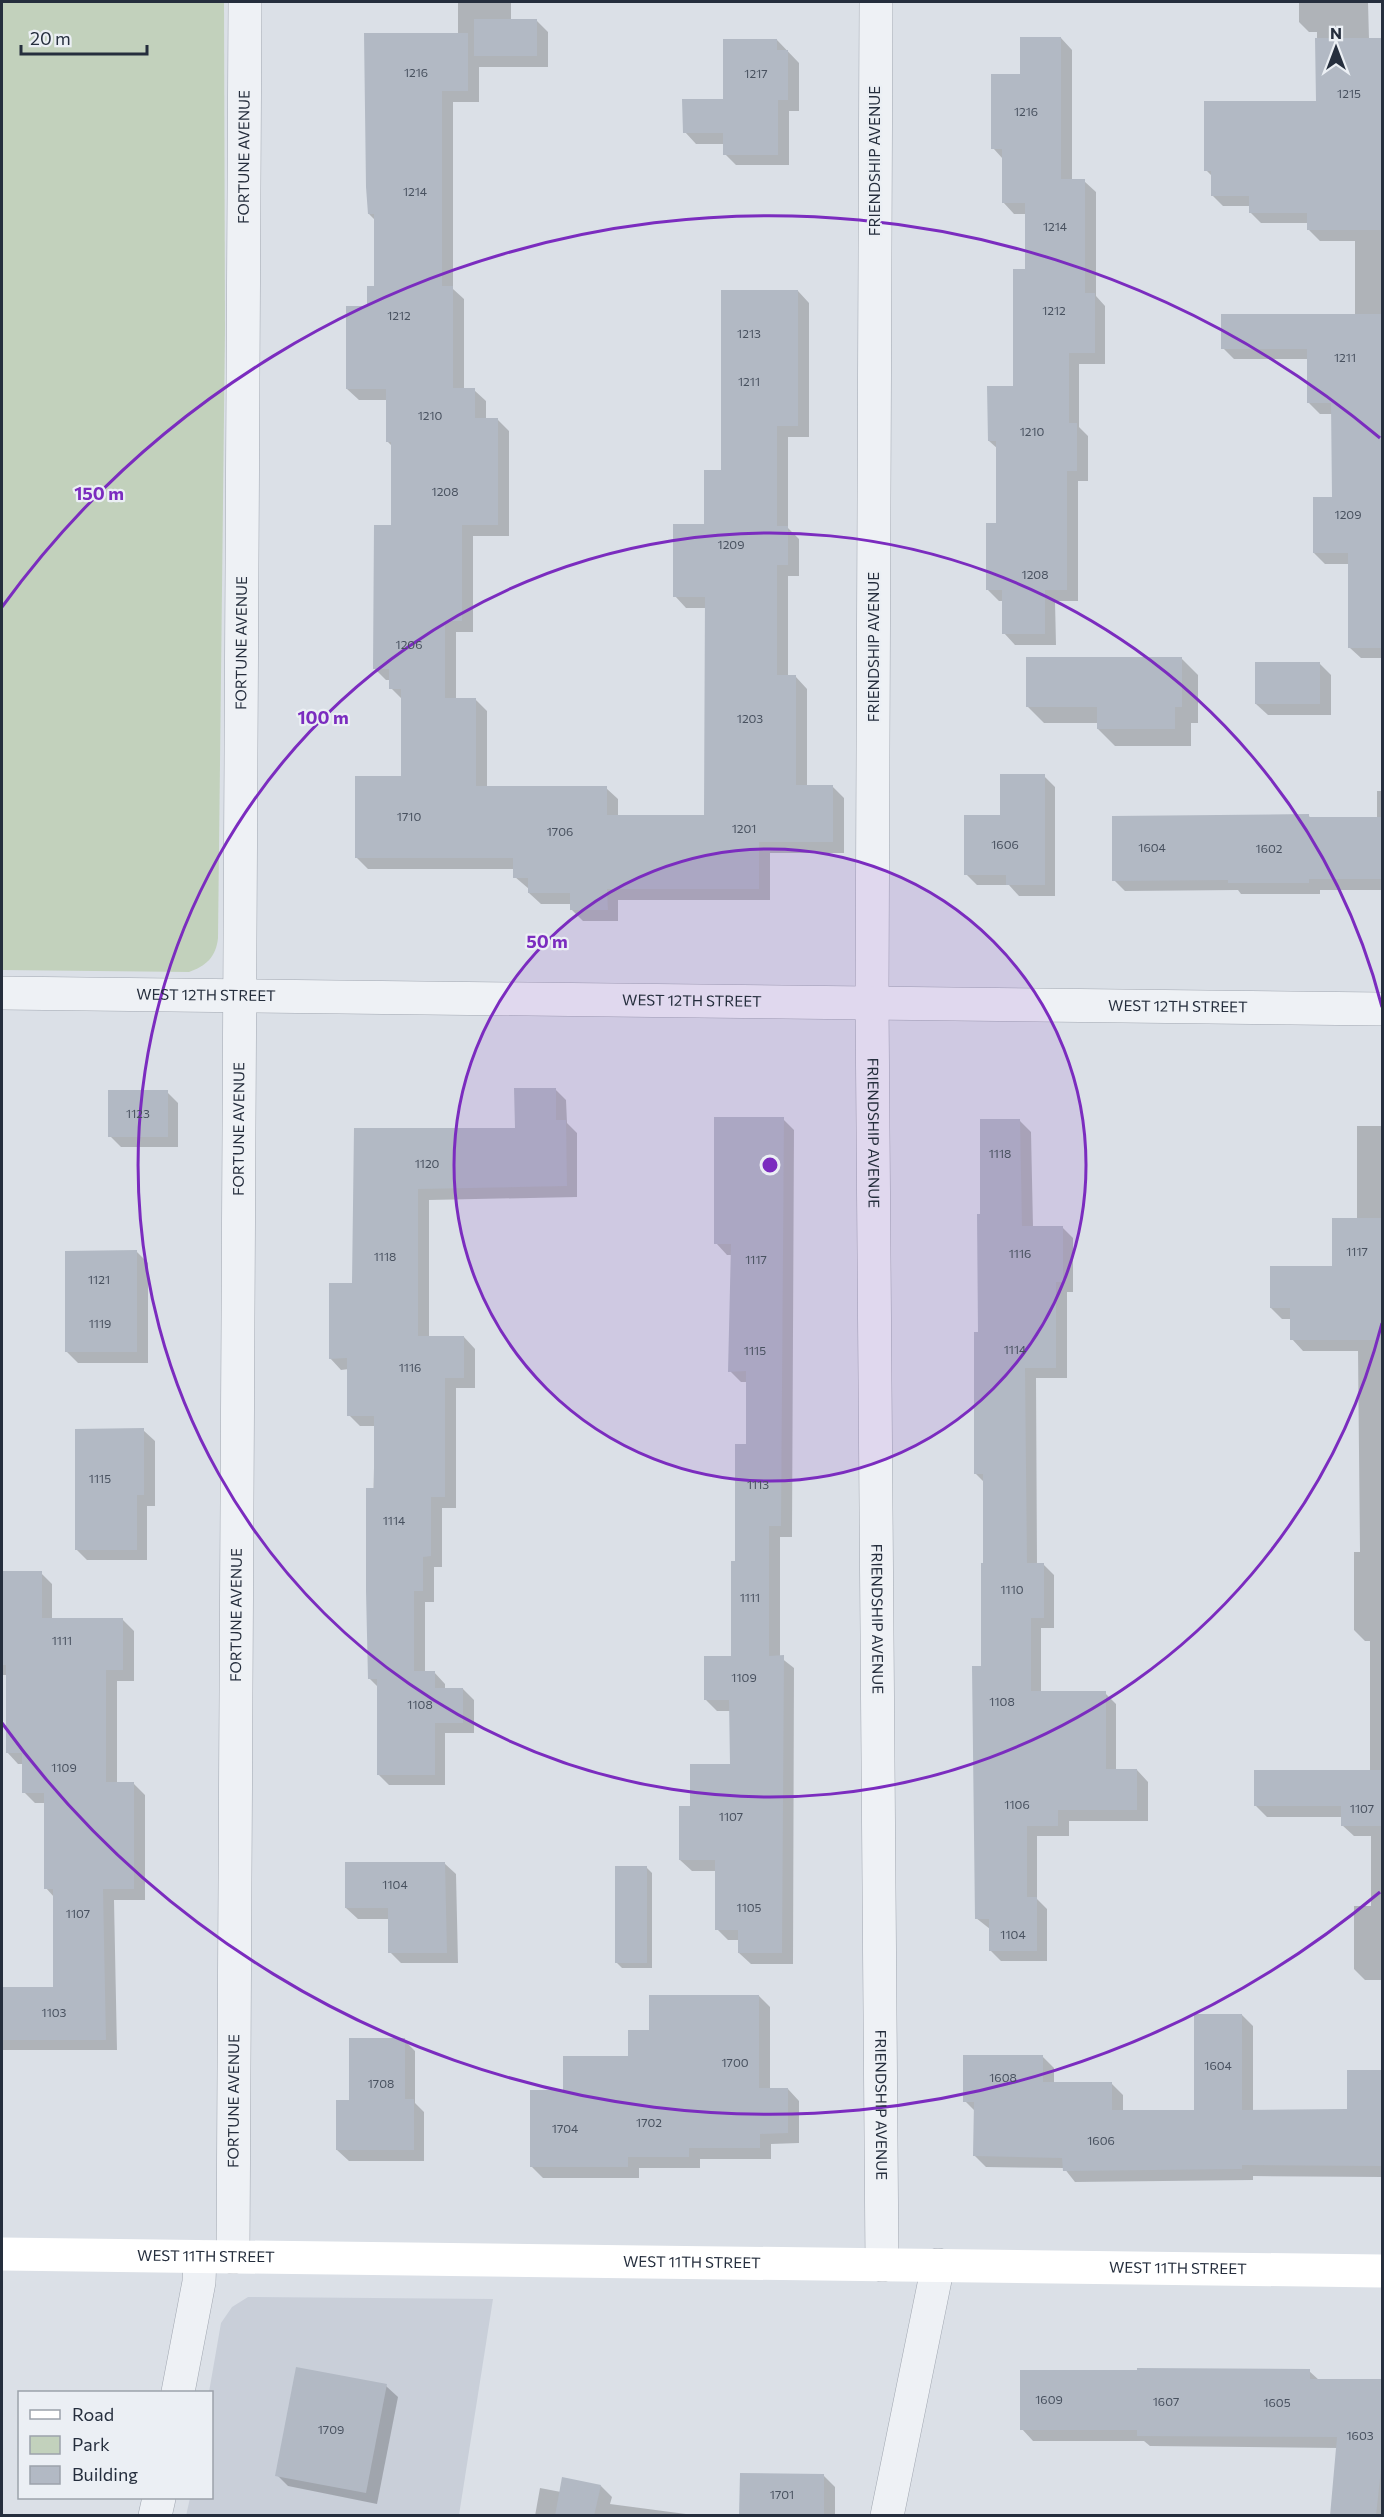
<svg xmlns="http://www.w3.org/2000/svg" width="1384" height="2517" viewBox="0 0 1384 2517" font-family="Commissioner,sans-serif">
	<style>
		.built { fill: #c9cfd9 }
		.green { fill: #c2d1bc }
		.shadow { fill: #0003 }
		.building { fill: #b2b9c4 }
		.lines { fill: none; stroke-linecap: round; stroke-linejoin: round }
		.minor-casing { stroke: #a1a7b1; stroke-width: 34 }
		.minor { stroke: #eef1f5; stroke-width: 33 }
		.secondary { stroke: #fff; stroke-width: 33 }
		.ring { fill: none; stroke: #7b2cbf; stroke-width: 3 }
		.labels { text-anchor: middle; stroke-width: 4.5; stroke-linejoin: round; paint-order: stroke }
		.number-label { font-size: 12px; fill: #48515f }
		.street-label { font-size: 15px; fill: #252e3d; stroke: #ebeff4 }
		.centre { fill: #7b2cbf; stroke: #ebeff4; stroke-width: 3 }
		.ring-label { font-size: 18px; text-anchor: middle; font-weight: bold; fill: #7b2cbf; stroke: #ebeff4; stroke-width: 4.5; stroke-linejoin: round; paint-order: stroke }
	</style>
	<rect width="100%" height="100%" fill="#dbe0e7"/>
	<!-- built -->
	<path class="built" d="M 248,2297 L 493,2299 L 459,2515 L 186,2516 L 190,2498 L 212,2498 L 212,2392 L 209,2392 L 221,2323 L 232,2307 Z"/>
	<!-- green -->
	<path class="green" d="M 2,2 L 224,2 L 225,328 L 218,938 C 216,957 206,966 189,972 L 2,970 Z"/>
	<!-- shadow -->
	<g class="shadow">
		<path d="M 458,2 L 511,2 L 511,21 L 537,21 L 548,32 L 548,67 L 479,67 L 479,102 L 453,102 L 453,289 L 464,299 L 464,390 L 474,390 L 486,401 L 486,420 L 498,420 L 509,431 L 509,536 L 473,536 L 473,632 L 456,632 L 456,699 L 475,699 L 487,711 L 487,788 L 606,788 L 618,799 L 618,816 L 706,816 L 706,608 L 686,608 L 675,596 L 706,526 L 723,472 L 798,291 L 809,303 L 809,437 L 788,437 L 788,528 L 799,539 L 799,576 L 788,576 L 788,677 L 796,677 L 807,689 L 807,786 L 832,786 L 844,798 L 844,853 L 770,853 L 770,900 L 618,900 L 618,921 L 583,921 L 571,909 L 571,904 L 541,904 L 529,893 L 529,889 L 515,877 L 515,869 L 368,869 L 356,857 L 403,778 L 403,700 L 391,688 L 391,680 L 386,680 L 375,669 L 393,526 L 393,447 L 387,441 L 387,400 L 359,400 L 347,389 L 375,288 L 375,220 L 369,214 L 458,35 Z"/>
		<path d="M 1299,2 L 1368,2 L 1369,39 L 1382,39 L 1382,658 L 1361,658 L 1350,648 L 1350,564 L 1325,564 L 1314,553 L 1333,498 L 1332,414 L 1320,414 L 1309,403 L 1309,359 L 1234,359 L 1223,348 L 1355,315 L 1355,241 L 1320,241 L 1309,230 L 1309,223 L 1261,223 L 1250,212 L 1250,206 L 1223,206 L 1212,195 L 1212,176 L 1206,170 L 1317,103 L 1317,32 L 1309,32 L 1299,22 Z"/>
		<path d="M 1061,38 L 1072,50 L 1072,181 L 1084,181 L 1096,192 L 1096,296 L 1105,306 L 1105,364 L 1079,364 L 1079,427 L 1088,436 L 1088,481 L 1078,481 L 1078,601 L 1055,601 L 1056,645 L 1015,645 L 1004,633 L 1004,601 L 999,601 L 987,589 L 998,524 L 998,449 L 989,441 L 1014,387 L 1027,270 L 1027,214 L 1014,214 L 1003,202 L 1003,159 L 993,148 L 1021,75 Z"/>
		<path d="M 777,40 L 799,63 L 799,111 L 789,111 L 789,165 L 736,165 L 725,154 L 724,144 L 696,144 L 685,132 L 724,100 Z"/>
		<path d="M 1181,658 L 1198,675 L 1198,723 L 1191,723 L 1191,746 L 1115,746 L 1098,729 L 1098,723 L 1044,723 L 1027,706 Z"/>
		<path d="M 1320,664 L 1331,675 L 1331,715 L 1268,715 L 1256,704 Z"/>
		<path d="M 1044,776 L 1055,787 L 1055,896 L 1019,896 L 1009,885 L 977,885 L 966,874 L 1002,816 Z"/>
		<path d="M 1377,791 L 1382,791 L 1382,890 L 1320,890 L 1320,894 L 1241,894 L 1238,890 L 1125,891 L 1114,880 L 1309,816 L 1311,819 L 1377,819 Z"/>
		<path d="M 555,1089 L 566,1100 L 567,1123 L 577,1133 L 577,1197 L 429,1200 L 429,1337 L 464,1337 L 475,1349 L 475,1388 L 456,1388 L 456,1508 L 442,1508 L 442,1567 L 434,1567 L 434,1602 L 425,1602 L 425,1672 L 434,1672 L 445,1684 L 445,1689 L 463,1689 L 474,1700 L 474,1733 L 445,1733 L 445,1785 L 389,1785 L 378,1774 L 378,1687 L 369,1678 L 375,1426 L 360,1426 L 349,1415 L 349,1369 L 341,1370 L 330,1358 L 353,1285 L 356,1129 L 517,1129 Z"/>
		<path d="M 167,1092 L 178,1103 L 178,1147 L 121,1147 L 110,1136 Z"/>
		<path d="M 783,1119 L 794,1130 L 792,1537 L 780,1537 L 780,1657 L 794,1668 L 793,1964 L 751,1964 L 739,1953 L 739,1940 L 728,1940 L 717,1929 L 717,1871 L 692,1871 L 680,1860 L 691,1808 L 732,1765 L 730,1711 L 717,1711 L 706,1700 L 732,1657 L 736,1562 L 748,1445 L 748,1382 L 741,1382 L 730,1371 L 732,1255 L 727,1255 L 716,1243 Z"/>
		<path d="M 1020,1121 L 1031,1132 L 1033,1227 L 1062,1227 L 1073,1238 L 1073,1292 L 1067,1292 L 1067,1378 L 1036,1378 L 1037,1564 L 1043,1564 L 1054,1575 L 1054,1628 L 1041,1628 L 1041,1693 L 1105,1693 L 1116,1704 L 1116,1770 L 1137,1770 L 1148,1782 L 1148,1821 L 1069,1821 L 1069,1836 L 1037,1836 L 1037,1899 L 1047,1909 L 1047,1961 L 1001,1961 L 990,1950 L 990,1929 L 976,1918 L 985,1564 L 985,1483 L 975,1473 L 982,1215 Z"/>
		<path d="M 1357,1126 L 1382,1126 L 1382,1980 L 1365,1980 L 1354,1969 L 1354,1906 L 1371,1906 L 1371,1836 L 1354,1836 L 1342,1825 L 1342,1817 L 1267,1817 L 1256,1806 L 1370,1771 L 1370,1641 L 1365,1641 L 1354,1630 L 1354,1552 L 1360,1552 L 1358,1351 L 1303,1351 L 1292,1339 L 1292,1319 L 1282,1319 L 1271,1308 L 1333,1268 L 1357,1220 Z"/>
		<path d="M 137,1252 L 148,1263 L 148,1363 L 78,1363 L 66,1351 Z"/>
		<path d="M 143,1430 L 155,1441 L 155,1506 L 147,1506 L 147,1560 L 87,1560 L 76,1549 Z"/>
		<path d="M 2,1573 L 41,1573 L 52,1584 L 52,1620 L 123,1620 L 134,1631 L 134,1681 L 117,1681 L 117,1784 L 134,1784 L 145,1795 L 145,1900 L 114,1900 L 117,2050 L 2,2050 L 2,1988 L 54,1988 L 54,1897 L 46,1888 L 46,1803 L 35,1803 L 24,1792 L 24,1764 L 18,1764 L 7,1752 L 7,1675 L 2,1675 Z"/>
		<path d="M 444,1863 L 456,1874 L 458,1963 L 401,1963 L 390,1952 L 389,1919 L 358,1919 L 346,1908 Z"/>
		<path d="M 646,1867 L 652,1873 L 652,1968 L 622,1968 L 617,1963 Z"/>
		<path d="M 759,1996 L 770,2007 L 770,2089 L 788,2089 L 799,2101 L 799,2143 L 771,2144 L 771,2159 L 700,2159 L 700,2168 L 639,2168 L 639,2178 L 543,2178 L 532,2167 L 565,2092 L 630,2057 L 650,2032 Z"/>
		<path d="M 1242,2015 L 1253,2026 L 1253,2112 L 1349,2111 L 1382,2071 L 1382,2177 L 1253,2176 L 1253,2180 L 1075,2182 L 1064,2168 L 986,2167 L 974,2155 L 976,2112 L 965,2101 L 1042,2056 L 1054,2068 L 1054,2084 L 1112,2084 L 1123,2095 L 1123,2111 L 1196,2111 Z"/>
		<path d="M 404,2040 L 415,2051 L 415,2103 L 424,2112 L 424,2161 L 349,2161 L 337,2150 L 350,2101 Z"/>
		<path d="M 1309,2371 L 1319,2380 L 1382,2380 L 1382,2516 L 1331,2516 L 1338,2448 L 1150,2446 L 1144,2441 L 1033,2441 L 1022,2429 Z"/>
		<path d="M 386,2386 L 398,2397 L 377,2504 L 288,2486 L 277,2475 Z"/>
		<path d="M 824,2476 L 835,2487 L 835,2516 L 741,2516 Z"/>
		<path d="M 601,2486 L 612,2497 L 610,2504 L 701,2516 L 535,2516 L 540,2488 L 561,2492 Z"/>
	</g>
	<!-- building -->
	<g class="building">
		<rect x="474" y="19" width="63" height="37"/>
		<path d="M 364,33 L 468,33 L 468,91 L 442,91 L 442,286 L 453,286 L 453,388 L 475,388 L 475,418 L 498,418 L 498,525 L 462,525 L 462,621 L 445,621 L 445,698 L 476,698 L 476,786 L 607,786 L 607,815 L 704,815 L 705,597 L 673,597 L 673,524 L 704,524 L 704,470 L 721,470 L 721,290 L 798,290 L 798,426 L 777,426 L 777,526 L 788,526 L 788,565 L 777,565 L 777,675 L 796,675 L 796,785 L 833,785 L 833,842 L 759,842 L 759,889 L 607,889 L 608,910 L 570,910 L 570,893 L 528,893 L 528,878 L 513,878 L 513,858 L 355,858 L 355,776 L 401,776 L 401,689 L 389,689 L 389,669 L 373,669 L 374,525 L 391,525 L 391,442 L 386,442 L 386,389 L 346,389 L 346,306 L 367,306 L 367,286 L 374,286 L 374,214 L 368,214 L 366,187 Z"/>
		<path d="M 1020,37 L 1061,37 L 1061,179 L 1085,179 L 1085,293 L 1095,293 L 1095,353 L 1069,353 L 1069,423 L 1077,423 L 1077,471 L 1067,471 L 1067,590 L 1045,590 L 1045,634 L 1002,634 L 1002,590 L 986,590 L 986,523 L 996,523 L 996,441 L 988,441 L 987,386 L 1013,386 L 1013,269 L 1025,269 L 1025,203 L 1002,203 L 1002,149 L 991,149 L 991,74 L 1020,74 Z"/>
		<path d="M 1315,38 L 1383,38 L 1383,230 L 1307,230 L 1307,213 L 1249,213 L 1249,196 L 1211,196 L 1211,171 L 1204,171 L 1204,101 L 1316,101 Z"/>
		<path d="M 723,39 L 777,39 L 777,50 L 788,50 L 788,100 L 778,100 L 778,155 L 723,155 L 723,133 L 683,133 L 682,99 L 723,99 Z"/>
		<path d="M 1221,314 L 1383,314 L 1383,648 L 1348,648 L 1348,553 L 1313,553 L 1313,497 L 1332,497 L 1331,403 L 1307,403 L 1307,349 L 1221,349 Z"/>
		<path d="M 1026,657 L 1182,657 L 1182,707 L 1175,707 L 1175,729 L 1097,729 L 1097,707 L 1026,707 Z"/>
		<rect x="1255" y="662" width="65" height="42"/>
		<path d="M 1000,774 L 1045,774 L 1045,885 L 1006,885 L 1006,875 L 964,875 L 964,815 L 1000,815 Z"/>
		<path d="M 1309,814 L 1309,817 L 1383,817 L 1383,879 L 1309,879 L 1309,883 L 1228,883 L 1228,880 L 1112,881 L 1112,816 Z"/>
		<path d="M 514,1088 L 556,1088 L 556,1120 L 566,1120 L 567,1186 L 418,1189 L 418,1336 L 464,1336 L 464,1378 L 445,1378 L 445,1497 L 431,1497 L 431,1556 L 423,1557 L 423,1591 L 414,1591 L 414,1671 L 435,1671 L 435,1688 L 463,1688 L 463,1723 L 435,1723 L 435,1775 L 377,1775 L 377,1679 L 368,1679 L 366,1591 L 366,1488 L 374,1488 L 374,1416 L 347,1416 L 347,1358 L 329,1359 L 329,1283 L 352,1283 L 354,1128 L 515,1128 Z"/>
		<rect x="108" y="1090" width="60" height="47"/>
		<path d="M 714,1117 L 784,1117 L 781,1526 L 769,1526 L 769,1656 L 784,1655 L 782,1953 L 738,1953 L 738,1930 L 715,1930 L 715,1860 L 679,1860 L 679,1806 L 690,1806 L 690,1764 L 730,1764 L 729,1700 L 704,1700 L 704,1656 L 731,1656 L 731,1561 L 735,1561 L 735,1444 L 746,1444 L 746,1371 L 728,1372 L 731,1244 L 714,1244 Z"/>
		<path d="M 980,1119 L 1020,1119 L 1022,1226 L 1063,1226 L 1063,1282 L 1056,1282 L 1056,1368 L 1025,1368 L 1027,1563 L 1044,1563 L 1044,1618 L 1031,1618 L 1031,1691 L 1106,1691 L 1106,1769 L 1137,1769 L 1137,1810 L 1058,1810 L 1058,1826 L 1027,1826 L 1027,1897 L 1037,1897 L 1037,1951 L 989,1951 L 989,1919 L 975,1919 L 972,1666 L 981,1666 L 981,1563 L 983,1563 L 983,1474 L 974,1474 L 974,1332 L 978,1332 L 977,1214 L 980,1214 Z"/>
		<path d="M 1332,1218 L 1383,1218 L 1383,1340 L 1290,1340 L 1290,1308 L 1270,1308 L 1270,1266 L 1332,1266 Z"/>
		<path d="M 137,1250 L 137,1352 L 65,1352 L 65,1251 Z"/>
		<path d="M 144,1428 L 144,1495 L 137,1495 L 137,1550 L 75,1550 L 75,1429 Z"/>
		<path d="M 2,1571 L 42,1571 L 42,1618 L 123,1618 L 123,1670 L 106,1670 L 106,1782 L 134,1782 L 134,1889 L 103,1889 L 106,2040 L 2,2040 L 2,1987 L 53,1987 L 53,1889 L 44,1889 L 44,1793 L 22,1793 L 22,1753 L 6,1753 L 6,1665 L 2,1665 Z"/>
		<path d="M 1254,1770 L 1383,1770 L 1383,1826 L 1341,1826 L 1341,1806 L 1254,1806 Z"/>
		<path d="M 345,1862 L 445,1862 L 447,1953 L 388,1953 L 388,1908 L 345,1908 Z"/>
		<rect x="615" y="1866" width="32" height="97"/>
		<path d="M 649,1995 L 759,1995 L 759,2088 L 788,2088 L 788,2133 L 760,2134 L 760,2148 L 689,2148 L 689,2157 L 628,2157 L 628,2167 L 530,2167 L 530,2090 L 563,2090 L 563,2056 L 628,2056 L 628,2030 L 649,2030 Z"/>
		<path d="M 1194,2014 L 1242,2014 L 1242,2110 L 1347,2109 L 1347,2070 L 1383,2070 L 1383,2166 L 1242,2165 L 1242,2169 L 1063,2171 L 1062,2158 L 973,2156 L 974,2102 L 963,2102 L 963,2055 L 1043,2055 L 1043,2082 L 1112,2082 L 1112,2110 L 1194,2110 Z"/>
		<path d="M 349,2038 L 405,2038 L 405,2099 L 414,2099 L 414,2150 L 336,2150 L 336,2100 L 349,2100 Z"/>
		<path d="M 296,2367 L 387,2384 L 366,2493 L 275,2476 Z"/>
		<path d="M 1137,2368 L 1310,2369 L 1310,2379 L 1383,2379 L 1383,2450 L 1376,2516 L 1330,2516 L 1337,2437 L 1137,2436 L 1137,2430 L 1020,2430 L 1020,2370 L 1137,2370 Z"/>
		<path d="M 740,2473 L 824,2474 L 824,2516 L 739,2516 Z"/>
		<path d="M 562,2477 L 601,2485 L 594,2516 L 555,2516 Z"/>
	</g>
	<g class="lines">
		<defs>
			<g id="minor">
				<path id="s1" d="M 876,2 L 872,1001 L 882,2265"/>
				<path id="s2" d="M 2,993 L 1382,1009"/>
				<path id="s3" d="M 233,2257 L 245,2"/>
				<path d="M 178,2392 L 199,2282 L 200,2257"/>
				<path d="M 155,2516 L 159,2498"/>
				<path d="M 887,2516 L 938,2265"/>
			</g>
		</defs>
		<!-- minor casing -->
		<use href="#minor" class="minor-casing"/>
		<!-- minor -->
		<use href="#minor" class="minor"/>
		<!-- secondary -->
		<path class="secondary" id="s4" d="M 2,2254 L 1382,2271"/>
	</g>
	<!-- distance rings -->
	<circle cx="770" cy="1165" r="316" fill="#7b2cbf" fill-opacity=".12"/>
	<g class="ring">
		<circle cx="770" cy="1165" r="316"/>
		<path d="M1382 1323A632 632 0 1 1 1382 1007"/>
		<path d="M1380 1892A949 949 0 0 1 2 1723M2 607A949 949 0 0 1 1380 438"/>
	</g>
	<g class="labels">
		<!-- number labels -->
		<g class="number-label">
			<text x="416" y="77">1216</text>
			<text x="756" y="78">1217</text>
			<text x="1349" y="98">1215</text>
			<text x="1026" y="116">1216</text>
			<text x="415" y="196">1214</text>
			<text x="1055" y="231">1214</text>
			<text x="1054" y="315">1212</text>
			<text x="399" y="320">1212</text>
			<text x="749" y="338">1213</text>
			<text x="1345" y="362">1211</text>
			<text x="749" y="386">1211</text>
			<text x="430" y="420">1210</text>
			<text x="1032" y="436">1210</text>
			<text x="445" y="496">1208</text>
			<text x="1348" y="519">1209</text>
			<text x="731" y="549">1209</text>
			<text x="1035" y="579">1208</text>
			<text x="409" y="649">1206</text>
			<text x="750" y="723">1203</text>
			<text x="409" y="821">1710</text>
			<text x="744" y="833">1201</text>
			<text x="560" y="836">1706</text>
			<text x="1005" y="849">1606</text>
			<text x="1152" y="852">1604</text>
			<text x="1269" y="853">1602</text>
			<text x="138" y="1118">1123</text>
			<text x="1000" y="1158">1118</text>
			<text x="427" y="1168">1120</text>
			<text x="1357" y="1256">1117</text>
			<text x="1020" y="1258">1116</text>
			<text x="385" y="1261">1118</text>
			<text x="756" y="1264">1117</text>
			<text x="99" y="1284">1121</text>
			<text x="100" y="1328">1119</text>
			<text x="1015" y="1354">1114</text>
			<text x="755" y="1355">1115</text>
			<text x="410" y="1372">1116</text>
			<text x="100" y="1483">1115</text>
			<text x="758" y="1489">1113</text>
			<text x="394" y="1525">1114</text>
			<text x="1012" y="1594">1110</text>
			<text x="750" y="1602">1111</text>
			<text x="62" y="1645">1111</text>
			<text x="744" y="1682">1109</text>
			<text x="1002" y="1706">1108</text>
			<text x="420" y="1709">1108</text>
			<text x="64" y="1772">1109</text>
			<text x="1017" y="1809">1106</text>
			<text x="1362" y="1813">1107</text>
			<text x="731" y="1821">1107</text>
			<text x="395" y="1889">1104</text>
			<text x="749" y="1912">1105</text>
			<text x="78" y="1918">1107</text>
			<text x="1013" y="1939">1104</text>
			<text x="54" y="2017">1103</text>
			<text x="735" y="2067">1700</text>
			<text x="1218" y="2070">1604</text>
			<text x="1003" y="2082">1608</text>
			<text x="381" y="2088">1708</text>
			<text x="649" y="2127">1702</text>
			<text x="565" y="2133">1704</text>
			<text x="1101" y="2145">1606</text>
			<text x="1049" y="2404">1609</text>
			<text x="1166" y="2406">1607</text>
			<text x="1277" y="2407">1605</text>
			<text x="331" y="2434">1709</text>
			<text x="1360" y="2440">1603</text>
			<text x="782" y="2499">1701</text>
		</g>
		<!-- street labels -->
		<g class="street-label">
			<text dy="5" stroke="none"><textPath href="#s3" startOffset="2100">FORTUNE AVENUE</textPath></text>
			<text transform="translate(875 161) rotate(-90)" y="5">FRIENDSHIP AVENUE</text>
			<text dy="5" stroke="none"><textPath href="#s3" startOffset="1614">FORTUNE AVENUE</textPath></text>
			<text transform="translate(874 647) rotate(-90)" y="5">FRIENDSHIP AVENUE</text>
			<text dy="5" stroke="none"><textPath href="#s2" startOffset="204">WEST 12TH STREET</textPath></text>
			<text dy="5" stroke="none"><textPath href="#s2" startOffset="690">WEST 12TH STREET</textPath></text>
			<text dy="5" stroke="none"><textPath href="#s2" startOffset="1176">WEST 12TH STREET</textPath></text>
			<text dy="5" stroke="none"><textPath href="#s3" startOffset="1128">FORTUNE AVENUE</textPath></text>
			<text dy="5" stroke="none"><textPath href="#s1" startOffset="1131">FRIENDSHIP AVENUE</textPath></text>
			<text dy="5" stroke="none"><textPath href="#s3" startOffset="642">FORTUNE AVENUE</textPath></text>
			<text dy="5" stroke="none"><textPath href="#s1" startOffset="1617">FRIENDSHIP AVENUE</textPath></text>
			<text dy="5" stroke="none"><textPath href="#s3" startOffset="156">FORTUNE AVENUE</textPath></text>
			<text dy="5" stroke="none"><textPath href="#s1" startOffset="2103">FRIENDSHIP AVENUE</textPath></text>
			<text dy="5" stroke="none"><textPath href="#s4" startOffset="204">WEST 11TH STREET</textPath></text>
			<text dy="5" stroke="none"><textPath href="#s4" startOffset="690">WEST 11TH STREET</textPath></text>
			<text dy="5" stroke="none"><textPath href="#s4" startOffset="1176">WEST 11TH STREET</textPath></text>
		</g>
	</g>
	<circle cx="770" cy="1165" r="9" class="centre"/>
	<g class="ring-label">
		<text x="99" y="500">150 m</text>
		<text x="323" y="724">100 m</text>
		<text x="547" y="948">50 m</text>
	</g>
	<!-- border -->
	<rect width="1384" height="2517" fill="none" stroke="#252e3d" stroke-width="6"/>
	<!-- legend -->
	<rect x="18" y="2391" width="195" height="108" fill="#ebeff4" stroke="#9ca2ab" stroke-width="1.5"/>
	<rect x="30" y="2410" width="30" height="9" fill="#ffffff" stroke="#9ca2ab" stroke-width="1.5"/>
	<text x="72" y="2421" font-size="18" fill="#252e3d">Road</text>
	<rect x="30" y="2436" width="30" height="18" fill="#c2d1bc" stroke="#9ca2ab" stroke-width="1.5"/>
	<text x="72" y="2451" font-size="18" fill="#252e3d">Park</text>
	<rect x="30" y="2466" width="30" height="18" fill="#b2b9c4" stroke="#9ca2ab" stroke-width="1.5"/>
	<text x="72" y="2481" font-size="18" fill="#252e3d">Building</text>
	<!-- north arrow -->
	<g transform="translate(1336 48)" stroke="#ebeff4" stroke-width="4.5" paint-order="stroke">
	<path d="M0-4.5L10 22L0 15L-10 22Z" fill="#252e3d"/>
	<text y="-9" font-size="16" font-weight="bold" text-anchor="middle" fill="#252e3d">N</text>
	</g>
	<!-- scale -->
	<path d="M21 45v9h126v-9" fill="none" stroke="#252e3d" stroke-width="3"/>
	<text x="30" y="45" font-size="18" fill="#252e3d" stroke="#ebeff4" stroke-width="4.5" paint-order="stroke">20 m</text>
</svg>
